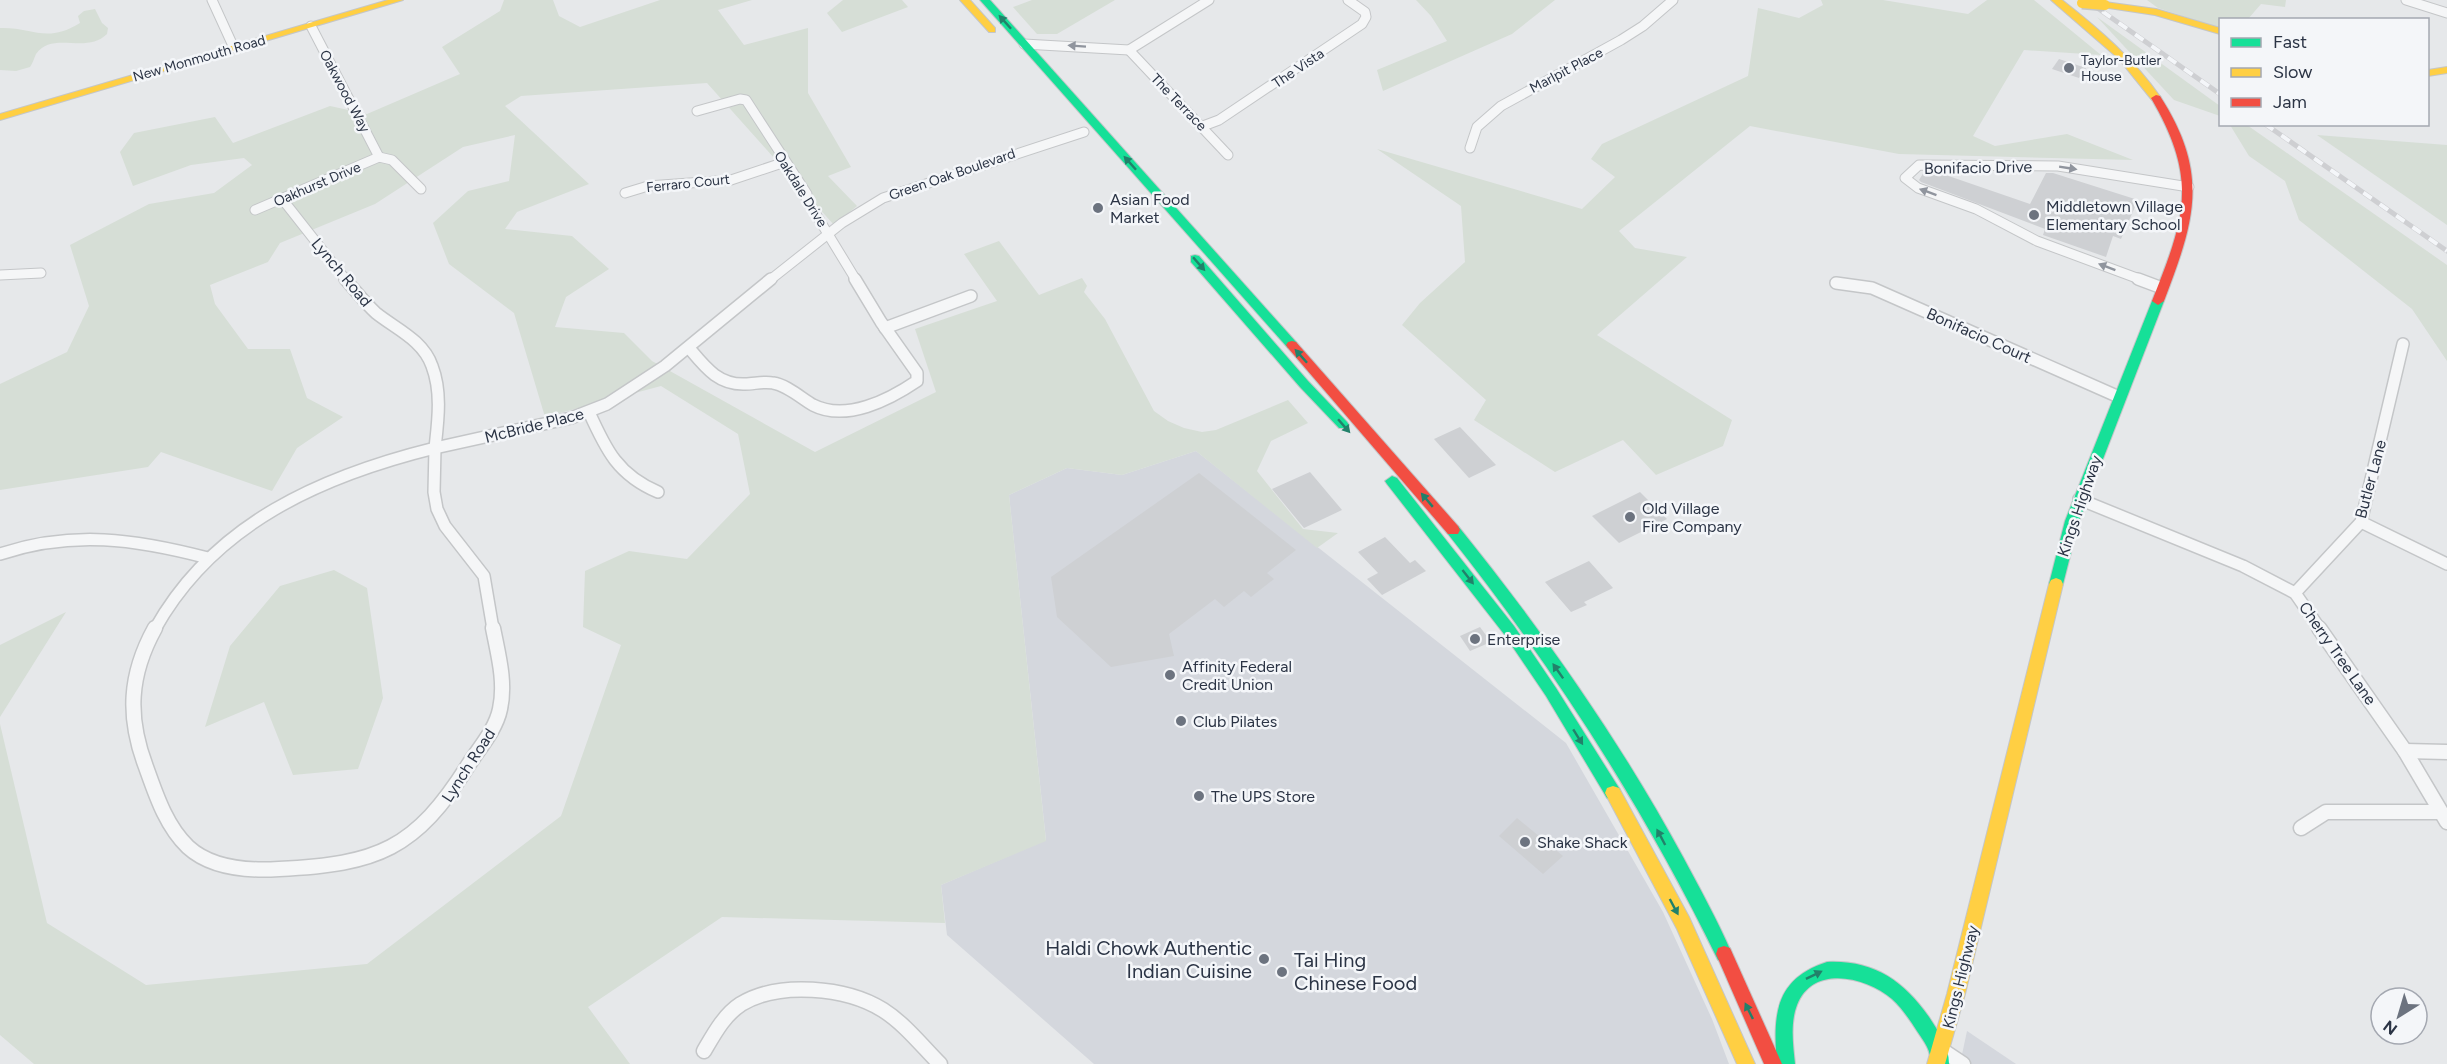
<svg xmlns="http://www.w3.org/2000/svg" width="2447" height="1064" viewBox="0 0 2447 1064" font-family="Figtree,sans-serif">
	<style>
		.built { fill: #d4d7dd }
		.green { fill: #d6ded6 }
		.building { fill: #ced0d3 }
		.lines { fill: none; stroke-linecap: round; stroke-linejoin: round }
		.street-far2-casing { stroke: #c4c6c8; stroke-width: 11 }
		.street-far1-casing { stroke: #c4c6c8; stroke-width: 14 }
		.street-casing { stroke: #c4c6c8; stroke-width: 17 }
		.fast-casing { stroke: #c4c6c8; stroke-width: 2 }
		.slow-casing { stroke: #c4c6c8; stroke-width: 2 }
		.jam-casing { stroke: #c4c6c8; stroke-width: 2 }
		.street-far2 { stroke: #f5f6f7; stroke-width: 9 }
		.street-far1 { stroke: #f5f6f7; stroke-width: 11 }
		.street { stroke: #f5f6f7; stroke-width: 14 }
		.fast { fill: #16e098; fill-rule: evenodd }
		.slow { fill: #ffcf43; fill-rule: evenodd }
		.jam { fill: #f24e42; fill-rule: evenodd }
		.rail-casing { stroke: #cecfd2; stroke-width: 5 }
		.rail { stroke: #f4f6f9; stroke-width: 4; stroke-dasharray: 10; stroke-linecap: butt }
		.slow-bridge-casing { stroke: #c4c6c8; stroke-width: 13; stroke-linecap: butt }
		.slow-bridge { stroke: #ffcf43; stroke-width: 10 }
		.oneway { fill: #22816a }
		.oneway2 { fill: #90959e }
		.poi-dot { fill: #6c737f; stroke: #f4f6f9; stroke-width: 2 }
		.labels { text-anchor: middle; stroke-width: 5; stroke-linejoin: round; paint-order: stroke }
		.far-street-label { font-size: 14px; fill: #2b3445; stroke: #f4f6f9 }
		.far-poi-label { font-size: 14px; fill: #2b3445; stroke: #f4f6f9; text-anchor: start }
		.street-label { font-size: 16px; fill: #2b3445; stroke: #f4f6f9 }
		.poi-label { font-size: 16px; fill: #2b3445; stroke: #f4f6f9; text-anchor: start }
		.near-poi-label { font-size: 20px; fill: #2b3445; stroke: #f4f6f9; text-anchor: end }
	</style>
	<rect width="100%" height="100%" fill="#e6e8ea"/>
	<!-- built -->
	<g class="built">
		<path d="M 1196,451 L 1566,743 L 1663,912 L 1712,1019 L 1729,1064 L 1094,1064 L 947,935 L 941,885 L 1046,840 L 1009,495 L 1067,468 L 1122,475 Z"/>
		<path d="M 1967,1031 L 2016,1064 L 1960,1064 Z"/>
	</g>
	<!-- green -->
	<g class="green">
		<path d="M 504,0 L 553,0 L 559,16 L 580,27 L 660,0 L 752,0 L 718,10 L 744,45 L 808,28 L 808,93 L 851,167 L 828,176 L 857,206 L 834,225 L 707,83 L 521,96 L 505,106 L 589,184 L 517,212 L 505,229 L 572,236 L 609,269 L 566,297 L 555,327 L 624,333 L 652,361 L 815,452 L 936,392 L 915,329 L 997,301 L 964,254 L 999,241 L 1039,295 L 1082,278 L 1087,286 L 1084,292 L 1105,319 L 1154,411 L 1168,421 L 1184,428 L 1202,432 L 1216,430 L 1288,400 L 1308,423 L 1271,441 L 1257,471 L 1303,529 L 1338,533 L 1317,548 L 1196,451 L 1122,475 L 1067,468 L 1009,495 L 1046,841 L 941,885 L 945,923 L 722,917 L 588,1007 L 630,1064 L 34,1064 L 0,1035 L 0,724 L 47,923 L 146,985 L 367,964 L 561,816 L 621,645 L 583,627 L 585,571 L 629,551 L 687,559 L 750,494 L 738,434 L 661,386 L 545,417 L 514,313 L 449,264 L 433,223 L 468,191 L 509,181 L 515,135 L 463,147 L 375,204 L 280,243 L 268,262 L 210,285 L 215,304 L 248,349 L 290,349 L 307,398 L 343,417 L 297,448 L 272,491 L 161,452 L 148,467 L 0,490 L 0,384 L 67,352 L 89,306 L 70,245 L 149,204 L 214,193 L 252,165 L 244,158 L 191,165 L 133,186 L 120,152 L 134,133 L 215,117 L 233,143 L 330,106 L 367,114 L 460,74 L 442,47 L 500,11 Z"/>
		<path d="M 843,0 L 902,0 L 908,7 L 842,32 L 827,13 Z"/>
		<path d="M 1032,0 L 1115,0 L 1057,34 L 1037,34 L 1013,7 Z"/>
		<path d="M 1416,0 L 1555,0 L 1512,34 L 1383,91 L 1377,70 L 1447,41 L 1431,16 Z"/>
		<path d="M 1821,0 L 1883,0 L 1968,14 L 1987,0 L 2034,0 L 2101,55 L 2024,50 L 1973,136 L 1995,146 L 2067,134 L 2133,160 L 1899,154 L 1750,126 L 1619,231 L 1635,248 L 1687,257 L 1597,335 L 1732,420 L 1723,446 L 1656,475 L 1623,440 L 1555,472 L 1474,420 L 1486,400 L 1402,325 L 1420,303 L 1465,262 L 1461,206 L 1377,149 L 1582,209 L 1615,177 L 1591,159 L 1602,144 L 1748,76 L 1758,8 L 1799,18 L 1823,5 Z"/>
		<path d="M 2147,0 L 2286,0 L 2285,7 L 2261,4 L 2248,19 L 2220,20 L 2220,28 L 2158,8 Z"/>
		<path d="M 95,9 L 102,23 L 108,28 L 107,34 C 86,55 53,30 36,54 C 34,58 33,63 30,67 L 16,71 L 0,70 L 0,28 C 33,27 46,44 80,23 L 78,16 L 84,11 Z"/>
		<path d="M 2097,17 L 2220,106 L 2220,116 L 2174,100 Z"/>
		<path d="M 2230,125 L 2247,125 L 2447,265 L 2447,361 L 2412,309 L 2299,220 L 2285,181 L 2249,156 Z"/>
		<path d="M 2317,135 L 2447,145 L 2447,225 Z"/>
		<path d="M 334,570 L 367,588 L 383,698 L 358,769 L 293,775 L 264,702 L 205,727 L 230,646 L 280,586 Z"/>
		<path d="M 66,612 L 0,717 L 0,645 Z"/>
	</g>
	<!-- building -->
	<g class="building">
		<path d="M 2059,59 L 2086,68 L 2079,78 L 2052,69 Z"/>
		<path d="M 1924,172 L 1937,172 L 2030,204 L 2046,173 L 2053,173 L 2138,200 L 2121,239 L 2113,236 L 2106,257 L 2043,235 L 2045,229 L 1921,182 L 1919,180 Z"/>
		<path d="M 1460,427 L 1496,465 L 1469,478 L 1434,439 Z"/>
		<path d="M 1310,472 L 1342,510 L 1304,528 L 1272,489 Z"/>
		<path d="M 1199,473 L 1296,550 L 1267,573 L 1274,579 L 1251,597 L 1244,591 L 1224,607 L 1215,599 L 1169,634 L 1174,656 L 1111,667 L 1057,617 L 1051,577 Z"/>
		<path d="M 1640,492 L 1667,519 L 1619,543 L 1592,516 Z"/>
		<path d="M 1385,537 L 1410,563 L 1415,560 L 1426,571 L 1382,595 L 1367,579 L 1378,573 L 1358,552 Z"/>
		<path d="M 1589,561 L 1613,588 L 1584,602 L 1587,605 L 1571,612 L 1545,582 Z"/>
		<path d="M 1480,627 L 1491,642 L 1470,651 L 1460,636 Z"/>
		<path d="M 1517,818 L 1563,856 L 1543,874 L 1499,836 Z"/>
	</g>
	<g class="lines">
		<defs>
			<g id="street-far2">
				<path d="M 212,0 L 234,48"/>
				<path d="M 2406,0 L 2447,13"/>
				<path d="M 311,26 L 379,157"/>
				<path d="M 1024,44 L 1129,50 L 1209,0"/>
				<path d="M 1129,50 L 1228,155"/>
				<path d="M 697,111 L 740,99 L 746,100 L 807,194 L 806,198 L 856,280"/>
				<path d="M 1203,126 L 1219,120 L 1362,24 L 1366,17 L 1365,12 L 1348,0"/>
				<path d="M 1470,148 L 1477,127 L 1501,106 L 1621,40 L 1643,26 L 1673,0"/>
				<path d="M 379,157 L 392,160 L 421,189"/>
				<path d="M 625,193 L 648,186 L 731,180 L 785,162"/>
				<path d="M 283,200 L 346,280"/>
				<path d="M 255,210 L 379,157"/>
				<path d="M 0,275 L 41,273"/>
				<path d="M 770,280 L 842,223 L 883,198 L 1084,132"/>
				<path d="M 2142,280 L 2037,241 L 1976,209 L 1918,188 L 1905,178 L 1919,165 L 2058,166 L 2189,187"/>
			</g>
			<g id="street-far1">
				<path d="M 345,279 C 355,290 365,303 376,313 C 396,329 423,340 432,366 C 442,392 438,421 435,448"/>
				<path d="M 2138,279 L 2162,288"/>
				<path d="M 1836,283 L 1872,288 L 2119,397"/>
				<path d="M 885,328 L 971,296"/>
				<path d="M 689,348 C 705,367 718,385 745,384 C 754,384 764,381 773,383 C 787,385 801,398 813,405 C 846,422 889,400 917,381 L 917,373 L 881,322 L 855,279"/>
				<path d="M 589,412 C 606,450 618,475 658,492"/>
				<path d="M 435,448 L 434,492 L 437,509 L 445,526 L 484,576 L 493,629"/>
				<path d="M 435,448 L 571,418 L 607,404 L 665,366 L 771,279"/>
				<path d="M 2079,499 L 2243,566 L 2295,593 L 2320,629"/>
				<path d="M 2361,522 L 2447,564"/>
				<path d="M 0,554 C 73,530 135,539 208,558"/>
				<path d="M 2295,593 L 2361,522 L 2403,344"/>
				<path d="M 155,629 C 214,523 322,476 435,448"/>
			</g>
			<g id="street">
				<path d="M 155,628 C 129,675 127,717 146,767 C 156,795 166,826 188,847 C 212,869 248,871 279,869 C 378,864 415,850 469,764 C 480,747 496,729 500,709 C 506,682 498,654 493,628"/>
				<path d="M 2319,628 L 2405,751 L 2447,822"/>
				<path d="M 2405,751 L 2447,752"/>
				<path d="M 2301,828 L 2326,812 L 2440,812"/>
				<path d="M 1942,1050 L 1963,1064"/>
				<path d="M 704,1051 C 714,1034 724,1015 741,1004 C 779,981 846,987 883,1010 C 905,1024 922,1046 940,1064"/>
			</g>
			<g id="fast">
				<path d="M 980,0 L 990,0 L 1296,342 L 1298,345 L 1296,348 L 1288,348 Z"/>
				<path d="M 1195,255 L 1199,256 L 1308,381 L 1347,422 L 1349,425 L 1347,428 L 1339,428 L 1300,387 L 1191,262 L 1191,256 Z"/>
				<path d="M 2158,297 L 2164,301 L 2079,521 L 2063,584 L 2061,588 L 2051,588 L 2049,584 L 2065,521 L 2152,301 Z"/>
				<path d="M 1392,476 L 1397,478 L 1514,626 L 1556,688 L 1619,788 L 1621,793 L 1619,798 L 1613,800 L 1607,798 L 1546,696 L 1504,634 L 1387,484 L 1385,481 Z"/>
				<path d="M 1453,525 L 1458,526 C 1542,630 1619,739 1683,857 C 1700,889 1718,921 1732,954 L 1730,960 L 1724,962 L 1718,960 C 1643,806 1554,668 1448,534 L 1446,530 L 1448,526 Z"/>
				<path d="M 1827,962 C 1873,960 1903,980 1929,1017 C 1939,1033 1949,1045 1949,1064 L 1931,1064 C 1931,1050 1925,1043 1917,1031 C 1910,1020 1902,1008 1892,999 C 1866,977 1813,964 1797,1005 C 1790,1023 1793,1045 1795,1064 L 1777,1064 C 1773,1016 1774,979 1827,962 Z"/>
			</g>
			<g id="slow">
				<path d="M 388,0 L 403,0 L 0,120 L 0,114 Z"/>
				<path d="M 960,0 L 970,0 L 995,28 L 995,32 L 989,32 Z"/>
				<path d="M 2051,0 L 2062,0 C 2099,29 2134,59 2161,98 L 2160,100 L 2152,100 L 2119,59 Z"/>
				<path d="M 2105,2 L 2156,9 L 2220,28 L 2220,34 L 2155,15 L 2102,7 L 2100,5 Z"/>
				<path d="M 2447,67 L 2447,73 L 2428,76 L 2428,70 Z"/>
				<path d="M 2056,578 L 2061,580 L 2063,584 L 1965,994 L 1945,1064 L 1927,1064 L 1947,994 L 2049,584 L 2051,580 Z"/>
				<path d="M 1613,786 L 1619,788 L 1689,917 L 1755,1064 L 1737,1064 L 1677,929 L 1605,793 L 1607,788 Z"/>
			</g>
			<g id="jam">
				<path d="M 2156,95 L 2160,96 C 2210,174 2195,220 2164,301 L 2158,305 L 2152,301 C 2185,218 2199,180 2151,98 Z"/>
				<path d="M 1292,341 L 1296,342 L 1458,526 L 1460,530 L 1458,534 L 1448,534 L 1288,348 L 1286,345 L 1288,342 Z"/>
				<path d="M 1724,946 L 1730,948 L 1782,1064 L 1764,1064 L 1716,954 L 1718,948 Z"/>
			</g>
		</defs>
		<!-- street-far2 casing -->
		<use href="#street-far2" class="street-far2-casing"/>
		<!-- street-far1 casing -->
		<use href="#street-far1" class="street-far1-casing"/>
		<!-- street casing -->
		<use href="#street" class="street-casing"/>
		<!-- fast casing -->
		<use href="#fast" class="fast-casing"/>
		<!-- slow casing -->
		<use href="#slow" class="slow-casing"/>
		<!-- jam casing -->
		<use href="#jam" class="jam-casing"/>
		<!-- street-far2 -->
		<use href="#street-far2" class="street-far2"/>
		<!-- street-far1 -->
		<use href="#street-far1" class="street-far1"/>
		<!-- street -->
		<use href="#street" class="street"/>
		<!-- fast -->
		<use href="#fast" class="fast"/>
		<!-- slow -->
		<use href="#slow" class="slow"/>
		<!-- jam -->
		<use href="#jam" class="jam"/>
		<defs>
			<g id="rail">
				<path d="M 2086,0 L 2220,94"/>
				<path d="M 2265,124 L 2447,251"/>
			</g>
		</defs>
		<!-- rail casing -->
		<use href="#rail" class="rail-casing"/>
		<!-- rail -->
		<use href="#rail" class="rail"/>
		<defs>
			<path id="slow-bridge" d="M 2082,3 L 2105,5"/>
		</defs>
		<!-- slow-bridge casing -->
		<use href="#slow-bridge" class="slow-bridge-casing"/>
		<!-- slow-bridge -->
		<use href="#slow-bridge" class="slow-bridge"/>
	</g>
	<!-- one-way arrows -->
	<defs><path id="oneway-solid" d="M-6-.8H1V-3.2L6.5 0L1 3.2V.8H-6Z" transform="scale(1.5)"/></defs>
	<g class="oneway">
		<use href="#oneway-solid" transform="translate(1005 22) rotate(-132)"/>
		<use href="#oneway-solid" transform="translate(1130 163) rotate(-132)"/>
		<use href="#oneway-solid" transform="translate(1199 264) rotate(49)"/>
		<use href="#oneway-solid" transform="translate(1301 356) rotate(-132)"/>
		<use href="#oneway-solid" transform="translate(1344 426) rotate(49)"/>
		<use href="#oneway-solid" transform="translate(1427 500) rotate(-130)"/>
		<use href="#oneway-solid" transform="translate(1468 577) rotate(52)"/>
		<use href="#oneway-solid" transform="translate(1558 671) rotate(-125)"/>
		<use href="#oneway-solid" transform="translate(1578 737) rotate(58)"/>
		<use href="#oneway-solid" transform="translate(1661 837) rotate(-118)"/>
		<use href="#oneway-solid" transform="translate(1674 907) rotate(62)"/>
		<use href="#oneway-solid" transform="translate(1814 975) rotate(-26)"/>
		<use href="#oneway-solid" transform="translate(1749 1011) rotate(-116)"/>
	</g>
	<g class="oneway2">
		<use href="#oneway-solid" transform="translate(1077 46) rotate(-176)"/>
		<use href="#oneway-solid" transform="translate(2068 168) rotate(9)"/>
		<use href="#oneway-solid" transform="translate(1928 192) rotate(-160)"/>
		<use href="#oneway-solid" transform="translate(2107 267) rotate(-159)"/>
	</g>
	<!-- markers -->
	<g class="poi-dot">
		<circle cx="2069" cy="68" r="6"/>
		<circle cx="1098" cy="208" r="6"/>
		<circle cx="2034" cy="215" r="6"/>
		<circle cx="1630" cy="517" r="6"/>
		<circle cx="1475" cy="639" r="6"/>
		<circle cx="1170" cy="675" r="6"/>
		<circle cx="1181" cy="721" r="6"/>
		<circle cx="1199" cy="796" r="6"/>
		<circle cx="1525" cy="842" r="6"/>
		<circle cx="1264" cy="959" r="6"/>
		<circle cx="1282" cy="972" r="6"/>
	</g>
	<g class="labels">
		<!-- far-street labels -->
		<g class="far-street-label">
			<text transform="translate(199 58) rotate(-16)" y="5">New Monmouth Road</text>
			<text transform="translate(1298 68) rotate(-34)" y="5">The Vista</text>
			<text transform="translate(1566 70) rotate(-28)" y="5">Marlpit Place</text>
			<text transform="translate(345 91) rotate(62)" y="5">Oakwood Way</text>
			<text transform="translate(1179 102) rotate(46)" y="5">The Terrace</text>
			<text transform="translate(952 174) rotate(-19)" y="5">Green Oak Boulevard</text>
			<text transform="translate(688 183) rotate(-6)" y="5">Ferraro Court</text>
			<text transform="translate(317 184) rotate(-23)" y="5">Oakhurst Drive</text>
			<text transform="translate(801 189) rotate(58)" y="5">Oakdale Drive</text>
		</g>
		<!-- far-poi labels -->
		<g class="far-poi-label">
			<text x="2081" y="65">Taylor-Butler<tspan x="2081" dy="16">House</tspan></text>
		</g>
		<!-- street labels -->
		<g class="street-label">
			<text transform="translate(1978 167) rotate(-1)" y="6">Bonifacio Drive</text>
			<text transform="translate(342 272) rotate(50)" y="6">Lynch Road</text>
			<text transform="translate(1979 335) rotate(24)" y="6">Bonifacio Court</text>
			<text transform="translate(534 425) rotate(-14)" y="6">McBride Place</text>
			<text transform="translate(2370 479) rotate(-75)" y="6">Butler Lane</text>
			<text transform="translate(2079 506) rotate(-71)" y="6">Kings Highway</text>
			<text transform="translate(2338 653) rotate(55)" y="6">Cherry Tree Lane</text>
			<text transform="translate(468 765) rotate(-57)" y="6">Lynch Road</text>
			<text transform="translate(1960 977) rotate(-76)" y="6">Kings Highway</text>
		</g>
		<!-- poi labels -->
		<g class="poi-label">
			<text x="1110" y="205">Asian Food<tspan x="1110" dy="18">Market</tspan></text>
			<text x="2046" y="212">Middletown Village<tspan x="2046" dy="18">Elementary School</tspan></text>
			<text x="1642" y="514">Old Village<tspan x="1642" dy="18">Fire Company</tspan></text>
			<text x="1487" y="645">Enterprise</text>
			<text x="1182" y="672">Affinity Federal<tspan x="1182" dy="18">Credit Union</tspan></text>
			<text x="1193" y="727">Club Pilates</text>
			<text x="1211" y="802">The UPS Store</text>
			<text x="1537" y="848">Shake Shack</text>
		</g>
		<!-- near-poi labels -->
		<g class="near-poi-label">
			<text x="1252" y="955">Haldi Chowk Authentic<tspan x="1252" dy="23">Indian Cuisine</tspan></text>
			<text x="1294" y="967" text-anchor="start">Tai Hing<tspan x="1294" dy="23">Chinese Food</tspan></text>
		</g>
	</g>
	<!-- legend -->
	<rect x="2219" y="18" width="210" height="108" fill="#f4f6f9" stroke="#a4a8b1" stroke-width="1.5"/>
	<rect x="2231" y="38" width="30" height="9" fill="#16e098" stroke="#a4a8b1" stroke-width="1.5"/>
	<text x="2273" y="48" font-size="18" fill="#2b3445">Fast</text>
	<rect x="2231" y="68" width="30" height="9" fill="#ffcf43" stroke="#a4a8b1" stroke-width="1.5"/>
	<text x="2273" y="78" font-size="18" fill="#2b3445">Slow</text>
	<rect x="2231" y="98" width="30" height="9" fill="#f24e42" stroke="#a4a8b1" stroke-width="1.5"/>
	<text x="2273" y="108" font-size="18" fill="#2b3445">Jam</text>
	<!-- north arrow -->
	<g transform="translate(2399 1016) rotate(217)"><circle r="28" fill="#f4f6f9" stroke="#a4a8b1" stroke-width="1.5"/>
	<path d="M0-4.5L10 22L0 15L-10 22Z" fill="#6c737f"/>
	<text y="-9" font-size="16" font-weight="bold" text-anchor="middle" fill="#2b3445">N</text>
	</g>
</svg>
